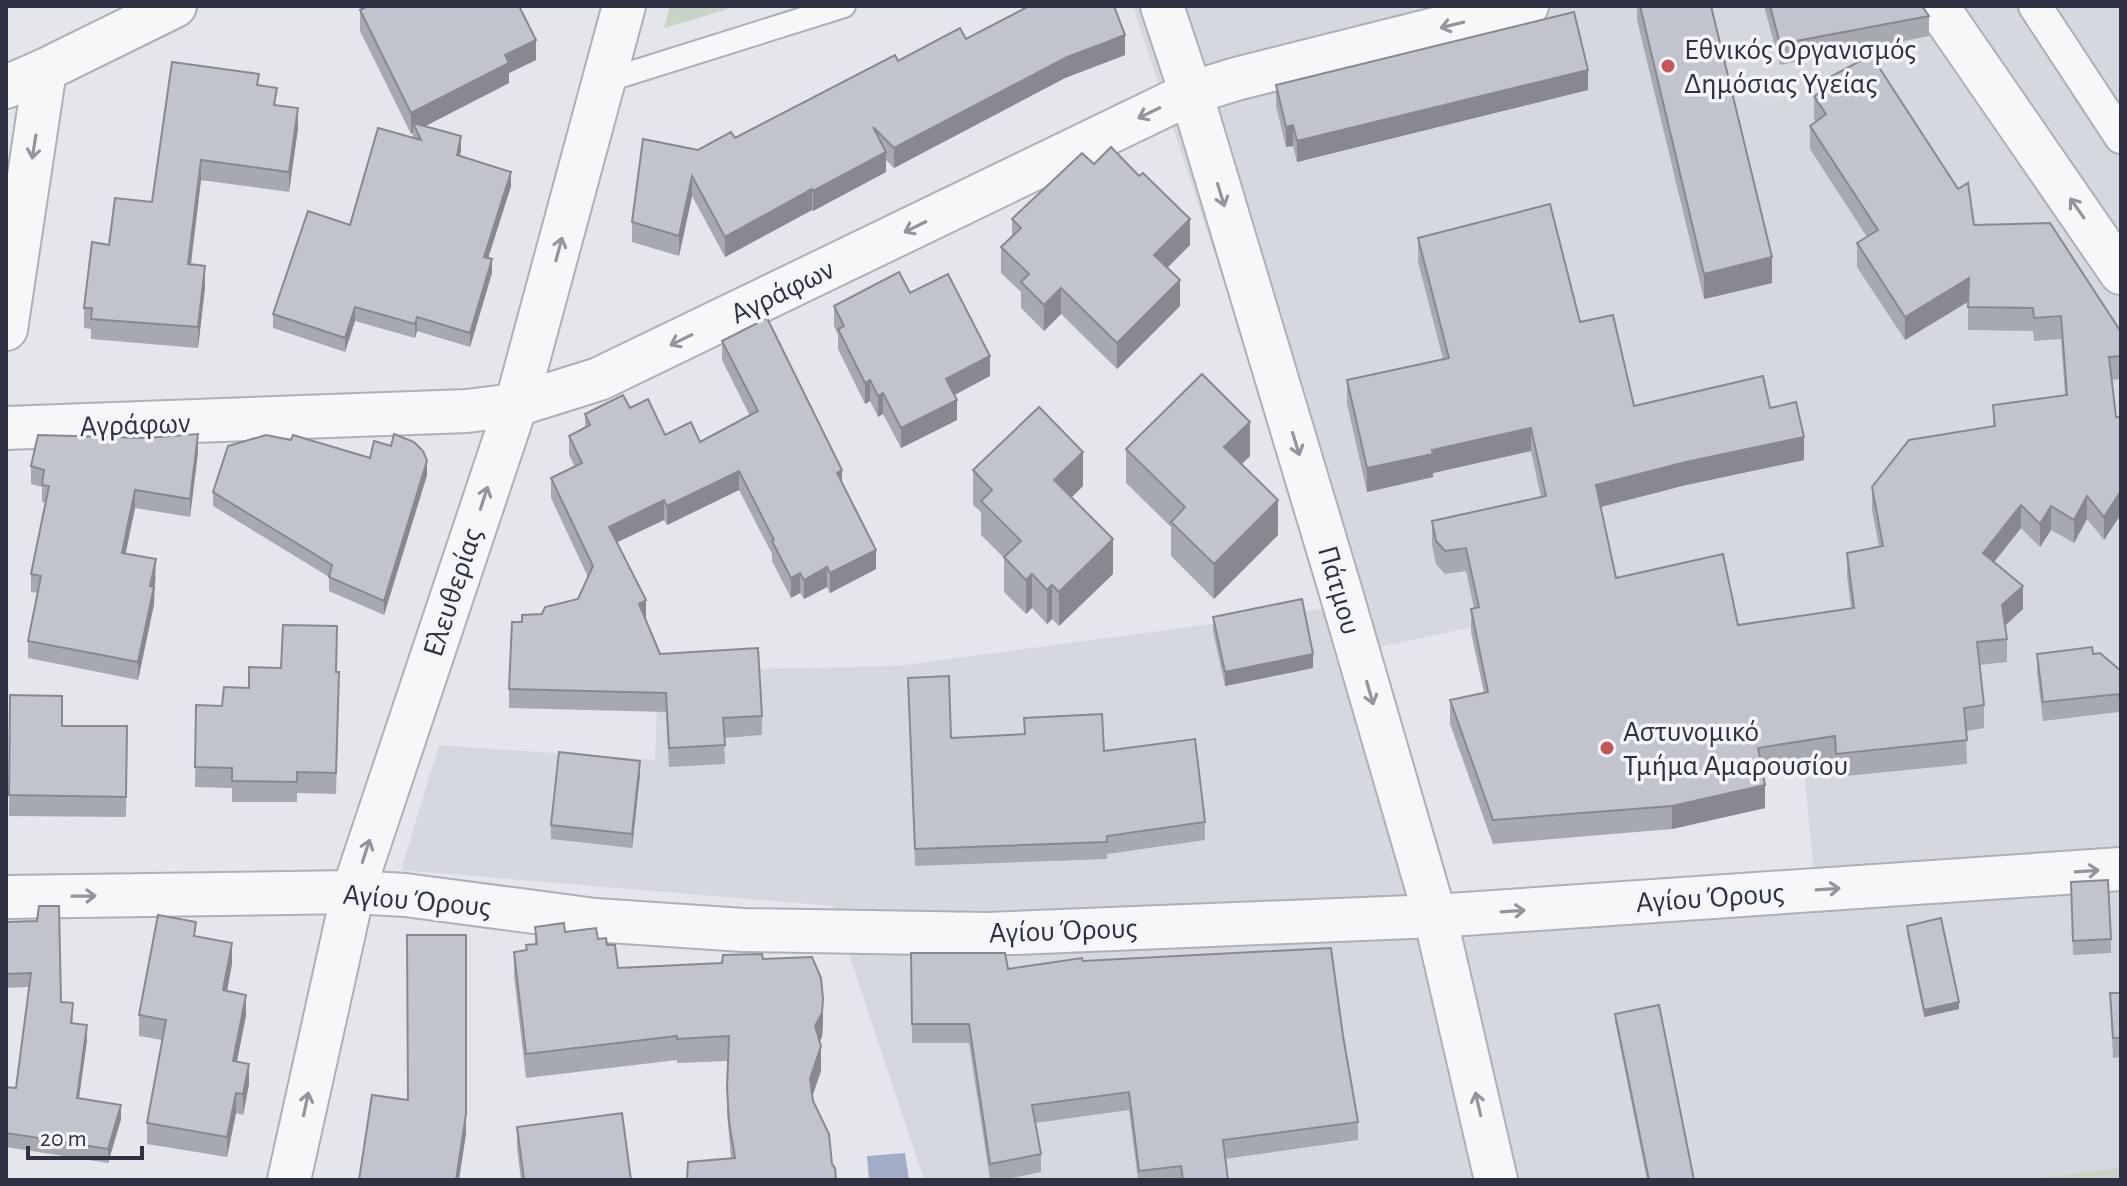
<svg xmlns="http://www.w3.org/2000/svg" width="2127" height="1186" viewBox="0 0 2127 1186" font-family="'Alegreya Sans',sans-serif">
	<style>
		.built { fill: #d6d8df; fill-rule: evenodd }
		.green { fill: #c7d4c6 }
		.water { fill: #a2aec7 }
		.lines { fill: none; stroke-linecap: round; stroke-linejoin: round }
		.service-casing { stroke: #adb0b8; stroke-width: 26 }
		.pedestrian-casing { stroke: #adb0b8; stroke-width: 36 }
		.minor-casing { stroke: #adb0b8; stroke-width: 46 }
		.service { stroke: #f7f7f9; stroke-width: 22 }
		.pedestrian { stroke: #f7f7f9; stroke-width: 32 }
		.minor { stroke: #f7f7f9; stroke-width: 42 }
		.wall { fill: #a7a9b0 }
		.shaded-wall { fill: #888990 }
		.building { fill: #c2c4cd; stroke: #888990; stroke-width: 2 }
		.oneway { stroke: #92949e }
		.poi-dot { fill: #c45655; stroke: #f4f5f8; stroke-width: 3 }
		.labels { text-anchor: middle; stroke-width: 7; stroke-linejoin: round; paint-order: stroke }
		.poi-label { font-size: 30px; fill: #2d3142; stroke: #f4f5f8; text-anchor: start }
		.street-label { font-size: 30px; fill: #2d3142; stroke: #f4f5f8 }
	</style>
	<rect width="100%" height="100%" fill="#e4e6eb"/>
	<!-- built -->
	<path class="built" d="M 1133,6 L 2121,6 L 2121,1167 L 2024,1180 L 924,1180 L 833,906 L 401,870 L 439,745 L 655,760 L 658,671 L 897,666 L 1331,608 ZM 1727,573 L 1749,683 L 1797,694 L 1814,876 L 1424,903 L 1347,654 Z"/>
	<!-- green -->
	<g class="green">
		<path d="M 670,6 L 738,6 L 664,28 Z"/>
		<path d="M 2121,1167 L 2121,1180 L 2024,1180 Z"/>
	</g>
	<!-- water -->
	<path class="water" d="M 905,1153 L 909,1180 L 869,1180 L 867,1156 Z"/>
	<g class="lines">
		<defs>
			<path id="service" d="M 605,81 L 844,6"/>
			<path id="pedestrian" d="M 2035,6 L 2121,137"/>
			<g id="minor">
				<path d="M 1162,6 L 1191,93 L 1339,586 L 1435,916 L 1496,1180"/>
				<path d="M 1937,6 L 2121,273"/>
				<path d="M 6,87 L 45,70 L 175,6"/>
				<path d="M 6,329 L 45,70"/>
				<path d="M 6,428 L 467,411 L 516,405 L 599,379 L 1191,93 L 1236,79 L 1527,6"/>
				<path d="M 6,897 L 353,892 L 405,895 L 595,920 L 743,930 L 988,934 L 1435,916 L 2121,869"/>
				<path d="M 289,1180 L 353,892 L 516,405 L 624,6"/>
			</g>
		</defs>
		<!-- service casing -->
		<use href="#service" class="service-casing"/>
		<!-- pedestrian casing -->
		<use href="#pedestrian" class="pedestrian-casing"/>
		<!-- minor casing -->
		<use href="#minor" class="minor-casing"/>
		<!-- service -->
		<use href="#service" class="service"/>
		<!-- pedestrian -->
		<use href="#pedestrian" class="pedestrian"/>
		<!-- minor -->
		<use href="#minor" class="minor"/>
	</g>
	<!-- wall -->
	<g class="wall">
		<path d="M 364,6 L 519,6 L 536,60 L 509,73 L 509,83 L 425,126 L 461,150 L 460,156 L 511,186 L 488,258 L 492,273 L 470,347 L 417,331 L 415,338 L 355,321 L 345,352 L 273,328 L 273,314 L 350,225 L 413,138 L 413,133 L 411,134 L 360,31 L 360,10 L 365,8 Z"/>
		<path d="M 1026,6 L 1114,6 L 1125,55 L 1065,78 L 894,168 L 886,160 L 886,172 L 813,211 L 812,210 L 725,257 L 692,196 L 679,256 L 632,242 L 632,222 L 698,150 L 735,138 L 898,61 L 966,39 L 1027,7 Z"/>
		<path d="M 1637,6 L 1711,6 L 1772,283 L 1704,299 L 1637,20 Z"/>
		<path d="M 1764,6 L 1922,6 L 1929,16 L 1929,36 L 1780,65 Z"/>
		<path d="M 1819,83 L 1974,225 L 2121,332 L 2121,379 L 2111,380 L 2116,417 L 2121,417 L 2121,517 L 2119,517 L 2104,540 L 2087,519 L 2074,543 L 2051,530 L 2040,547 L 2021,528 L 1994,562 L 2023,609 L 2005,626 L 2007,639 L 2007,662 L 1980,665 L 1984,705 L 1984,728 L 1966,731 L 1967,764 L 1836,777 L 1835,759 L 1762,771 L 1765,808 L 1672,829 L 1493,844 L 1450,724 L 1450,700 L 1484,693 L 1471,632 L 1471,609 L 1474,608 L 1466,571 L 1445,574 L 1436,564 L 1432,544 L 1432,521 L 1541,497 L 1531,451 L 1433,473 L 1433,477 L 1367,492 L 1347,404 L 1347,380 L 1443,359 L 1418,262 L 1418,238 L 1580,322 L 1634,406 L 1770,408 L 1804,460 L 1686,485 L 1601,507 L 1616,578 L 1738,625 L 1851,608 L 1847,576 L 1847,553 L 1879,547 L 1872,510 L 1872,487 L 1993,426 L 1993,405 L 2065,395 L 2061,339 L 2034,341 L 2033,331 L 1968,330 L 1968,302 L 1905,340 L 1857,267 L 1857,243 L 1867,237 L 1810,149 L 1810,126 L 1816,121 L 1814,119 L 1814,96 L 1819,93 Z"/>
		<path d="M 259,85 L 298,128 L 289,192 L 201,180 L 191,265 L 205,287 L 198,348 L 91,339 L 91,329 L 84,328 L 84,308 L 109,245 L 152,202 Z"/>
		<path d="M 1276,85 L 1588,90 L 1297,162 L 1293,146 L 1286,147 L 1276,106 Z"/>
		<path d="M 1094,164 L 1190,245 L 1167,268 L 1180,306 L 1117,369 L 1061,314 L 1044,331 L 1021,308 L 1021,292 L 1001,273 L 1001,247 L 1012,237 L 1012,219 Z"/>
		<path d="M 910,293 L 990,376 L 955,395 L 957,420 L 901,448 L 883,414 L 878,417 L 870,401 L 865,404 L 838,349 L 838,335 L 834,326 L 834,306 Z"/>
		<path d="M 722,341 L 842,484 L 876,569 L 830,593 L 827,587 L 804,599 L 800,593 L 791,598 L 772,561 L 772,554 L 739,490 L 667,525 L 664,520 L 617,542 L 645,620 L 660,654 L 762,716 L 762,735 L 724,738 L 725,764 L 669,767 L 666,712 L 509,708 L 509,689 L 522,622 L 578,599 L 588,577 L 551,498 L 551,478 L 575,467 L 569,455 L 569,436 L 585,428 L 585,414 L 630,408 L 665,435 L 700,442 L 750,416 L 722,360 Z"/>
		<path d="M 1126,449 L 1250,456 L 1241,464 L 1278,535 L 1214,599 L 1171,556 L 1171,527 L 1126,483 Z"/>
		<path d="M 198,452 L 190,517 L 135,508 L 125,554 L 156,577 L 154,588 L 154,604 L 138,680 L 28,658 L 28,641 L 38,593 L 31,592 L 31,574 L 46,503 L 42,502 L 42,487 L 31,484 L 31,466 Z"/>
		<path d="M 973,470 L 1083,486 L 1072,497 L 1113,574 L 1059,626 L 1052,619 L 1047,624 L 1032,608 L 1026,614 L 1004,592 L 1004,558 L 981,535 L 981,512 L 973,505 Z"/>
		<path d="M 427,475 L 384,615 L 329,591 L 329,577 L 213,506 L 213,492 Z"/>
		<path d="M 1213,617 L 1313,668 L 1225,686 L 1213,631 Z"/>
		<path d="M 2037,654 L 2093,654 L 2121,671 L 2121,727 L 2119,712 L 2043,721 L 2037,672 Z"/>
		<path d="M 337,672 L 339,692 L 336,794 L 297,793 L 297,802 L 232,802 L 232,788 L 195,787 L 196,705 L 222,706 L 249,688 Z"/>
		<path d="M 908,678 L 951,738 L 1024,734 L 1024,718 L 1104,751 L 1205,822 L 1205,840 L 1107,854 L 1107,859 L 915,866 Z"/>
		<path d="M 10,695 L 62,726 L 127,726 L 126,817 L 9,816 Z"/>
		<path d="M 640,775 L 632,848 L 551,839 L 551,825 Z"/>
		<path d="M 2071,882 L 2111,939 L 2111,953 L 2073,955 Z"/>
		<path d="M 6,922 L 61,1002 L 73,1018 L 72,1024 L 87,1040 L 79,1098 L 121,1119 L 108,1163 L 6,1147 L 6,1087 L 16,1088 L 29,987 L 6,988 Z"/>
		<path d="M 1907,926 L 1959,1009 L 1924,1017 L 1907,933 Z"/>
		<path d="M 535,927 L 565,932 L 598,939 L 607,945 L 618,968 L 722,963 L 763,959 L 823,1023 L 822,1037 L 819,1041 L 821,1071 L 812,1096 L 813,1101 L 829,1134 L 731,1158 L 727,1113 L 728,1061 L 677,1063 L 677,1060 L 526,1078 L 514,976 L 514,952 L 526,951 L 535,944 Z"/>
		<path d="M 196,936 L 232,964 L 227,991 L 246,1015 L 237,1062 L 249,1084 L 243,1115 L 236,1113 L 227,1157 L 147,1144 L 147,1123 L 162,1040 L 139,1036 L 139,1015 Z"/>
		<path d="M 911,953 L 1008,969 L 1083,961 L 1343,1036 L 1358,1122 L 1358,1140 L 1225,1159 L 1228,1180 L 1138,1180 L 1129,1110 L 1035,1123 L 1041,1154 L 1041,1172 L 1003,1180 L 990,1180 L 969,1043 L 912,1043 Z"/>
		<path d="M 2110,993 L 2121,993 L 2121,1057 L 2113,1058 Z"/>
		<path d="M 1615,1014 L 1694,1180 L 1647,1180 L 1615,1021 Z"/>
		<path d="M 517,1127 L 631,1180 L 521,1180 L 517,1148 Z"/>
	</g>
	<!-- shaded-wall -->
	<g class="shaded-wall">
		<path d="M 1125,35 L 1125,55 L 1065,78 L 894,168 L 894,148 L 1065,58 Z"/>
		<path d="M 536,40 L 536,60 L 509,73 L 509,83 L 416,131 L 413,123 L 413,133 L 411,134 L 411,113 L 505,55 Z"/>
		<path d="M 1588,70 L 1588,90 L 1297,162 L 1297,141 Z"/>
		<path d="M 298,108 L 298,128 L 289,192 L 289,172 Z"/>
		<path d="M 1293,125 L 1293,146 L 1286,147 L 1286,127 Z"/>
		<path d="M 461,136 L 461,150 L 457,169 L 457,155 Z"/>
		<path d="M 886,152 L 886,172 L 813,211 L 813,191 Z"/>
		<path d="M 201,160 L 201,180 L 188,285 L 188,264 Z"/>
		<path d="M 511,172 L 511,186 L 484,271 L 484,257 Z"/>
		<path d="M 692,176 L 692,196 L 679,256 L 679,236 Z"/>
		<path d="M 812,189 L 812,210 L 725,257 L 725,237 Z"/>
		<path d="M 1190,219 L 1190,245 L 1154,281 L 1154,255 Z"/>
		<path d="M 1772,257 L 1772,283 L 1704,299 L 1704,274 Z"/>
		<path d="M 492,259 L 492,273 L 470,347 L 470,333 Z"/>
		<path d="M 205,266 L 205,287 L 198,348 L 198,327 Z"/>
		<path d="M 1969,278 L 1969,301 L 1905,340 L 1905,317 Z"/>
		<path d="M 1180,280 L 1180,306 L 1117,369 L 1117,343 Z"/>
		<path d="M 1061,288 L 1061,314 L 1044,331 L 1044,305 Z"/>
		<path d="M 355,307 L 355,321 L 345,352 L 345,338 Z"/>
		<path d="M 417,317 L 417,331 L 415,338 L 415,324 Z"/>
		<path d="M 990,356 L 990,376 L 946,399 L 946,379 Z"/>
		<path d="M 870,380 L 870,401 L 865,404 L 865,383 Z"/>
		<path d="M 883,393 L 883,414 L 878,417 L 878,396 Z"/>
		<path d="M 957,400 L 957,420 L 901,448 L 901,428 Z"/>
		<path d="M 1250,422 L 1250,456 L 1224,482 L 1224,447 Z"/>
		<path d="M 1531,428 L 1531,451 L 1433,473 L 1433,477 L 1367,492 L 1367,468 L 1432,450 Z"/>
		<path d="M 198,434 L 198,452 L 190,517 L 190,499 Z"/>
		<path d="M 1804,437 L 1804,460 L 1686,485 L 1596,508 L 1596,485 L 1686,462 Z"/>
		<path d="M 1083,452 L 1083,486 L 1054,514 L 1054,480 Z"/>
		<path d="M 427,461 L 427,475 L 384,615 L 384,601 Z"/>
		<path d="M 842,470 L 842,489 L 837,473 Z"/>
		<path d="M 739,471 L 739,490 L 667,525 L 667,506 Z"/>
		<path d="M 135,490 L 135,508 L 122,571 L 122,553 Z"/>
		<path d="M 2119,494 L 2119,517 L 2104,540 L 2104,517 Z"/>
		<path d="M 2087,496 L 2087,519 L 2074,543 L 2074,520 Z"/>
		<path d="M 664,500 L 664,520 L 609,546 L 609,527 Z"/>
		<path d="M 1278,500 L 1278,535 L 1214,599 L 1214,564 Z"/>
		<path d="M 2021,505 L 2021,528 L 1983,576 L 1983,553 Z"/>
		<path d="M 2051,506 L 2051,530 L 2040,547 L 2040,524 Z"/>
		<path d="M 1113,539 L 1113,574 L 1059,626 L 1059,592 Z"/>
		<path d="M 876,550 L 876,569 L 830,593 L 830,573 Z"/>
		<path d="M 156,559 L 154,604 L 138,680 L 138,662 Z"/>
		<path d="M 827,567 L 827,587 L 804,599 L 804,580 Z"/>
		<path d="M 800,573 L 800,593 L 791,598 L 791,578 Z"/>
		<path d="M 1032,574 L 1032,608 L 1026,614 L 1026,580 Z"/>
		<path d="M 1052,585 L 1052,619 L 1047,624 L 1047,590 Z"/>
		<path d="M 2023,586 L 2023,609 L 2002,628 L 2002,605 Z"/>
		<path d="M 646,600 L 646,620 L 639,624 L 639,604 Z"/>
		<path d="M 1313,654 L 1313,668 L 1225,686 L 1225,672 Z"/>
		<path d="M 640,761 L 640,775 L 632,848 L 632,834 Z"/>
		<path d="M 1765,785 L 1765,808 L 1672,829 L 1672,806 Z"/>
		<path d="M 232,943 L 232,964 L 223,1011 L 223,990 Z"/>
		<path d="M 246,995 L 246,1015 L 233,1081 L 233,1061 Z"/>
		<path d="M 823,999 L 823,1023 L 822,1037 L 815,1050 L 815,1026 Z"/>
		<path d="M 1959,1002 L 1959,1009 L 1924,1017 L 1924,1010 Z"/>
		<path d="M 87,1025 L 87,1040 L 77,1112 L 77,1098 Z"/>
		<path d="M 821,1046 L 821,1071 L 810,1103 L 810,1079 Z"/>
		<path d="M 249,1064 L 249,1084 L 243,1115 L 243,1094 Z"/>
		<path d="M 236,1093 L 236,1113 L 227,1157 L 227,1137 Z"/>
		<path d="M 121,1105 L 121,1119 L 108,1163 L 108,1149 Z"/>
		<path d="M 466,1114 L 466,1134 L 459,1180 L 456,1180 Z"/>
	</g>
	<!-- building -->
	<g class="building">
		<path d="M 368,6 L 519,6 L 536,40 L 505,55 L 509,63 L 411,113 L 360,10 Z"/>
		<path d="M 1029,6 L 1114,6 L 1125,35 L 1065,58 L 894,148 L 873,127 L 886,152 L 813,191 L 812,189 L 725,237 L 692,176 L 679,236 L 632,222 L 643,139 L 698,150 L 731,132 L 735,138 L 895,55 L 898,61 L 960,28 L 966,39 Z"/>
		<path d="M 1640,6 L 1711,6 L 1772,257 L 1704,274 Z"/>
		<path d="M 1770,6 L 1922,6 L 1929,16 L 1780,44 Z"/>
		<path d="M 1574,12 L 1588,70 L 1297,141 L 1293,125 L 1286,127 L 1276,85 Z"/>
		<path d="M 1871,55 L 1958,189 L 1968,183 L 1974,225 L 2050,223 L 2121,332 L 2121,356 L 2109,357 L 2116,417 L 2121,417 L 2121,494 L 2119,494 L 2104,517 L 2087,496 L 2074,520 L 2051,506 L 2040,524 L 2021,505 L 1983,553 L 2023,586 L 2002,605 L 2007,639 L 1977,642 L 1984,705 L 1964,708 L 1967,740 L 1836,754 L 1835,736 L 1758,748 L 1765,785 L 1672,806 L 1493,820 L 1450,700 L 1488,692 L 1471,609 L 1479,607 L 1466,548 L 1445,551 L 1436,541 L 1432,521 L 1546,496 L 1531,428 L 1432,450 L 1433,454 L 1367,468 L 1347,380 L 1449,358 L 1418,238 L 1550,204 L 1580,322 L 1613,315 L 1634,406 L 1763,376 L 1770,408 L 1796,402 L 1804,437 L 1686,462 L 1596,485 L 1616,578 L 1723,554 L 1738,625 L 1854,608 L 1847,553 L 1883,546 L 1872,487 L 1909,440 L 1995,426 L 1993,405 L 2067,395 L 2061,316 L 2034,318 L 2033,308 L 1968,307 L 1969,278 L 1905,317 L 1857,243 L 1878,230 L 1810,126 L 1826,114 L 1814,96 L 1825,90 L 1819,83 Z"/>
		<path d="M 172,62 L 259,74 L 257,85 L 277,88 L 274,105 L 298,108 L 289,172 L 201,160 L 188,264 L 205,266 L 198,327 L 91,319 L 92,308 L 84,308 L 92,242 L 109,245 L 115,198 L 152,202 Z"/>
		<path d="M 413,123 L 461,136 L 457,155 L 511,172 L 484,257 L 492,259 L 470,333 L 417,317 L 415,324 L 355,307 L 345,338 L 273,314 L 308,211 L 350,225 L 378,128 L 421,140 Z"/>
		<path d="M 1111,147 L 1139,176 L 1143,173 L 1190,219 L 1154,255 L 1180,280 L 1117,343 L 1061,288 L 1044,305 L 1021,282 L 1029,274 L 1001,247 L 1021,228 L 1012,219 L 1082,153 L 1094,164 Z"/>
		<path d="M 899,272 L 910,293 L 948,274 L 990,356 L 946,379 L 957,400 L 901,428 L 883,393 L 878,396 L 870,380 L 865,383 L 838,329 L 844,326 L 834,306 Z"/>
		<path d="M 767,318 L 842,470 L 837,473 L 876,550 L 830,573 L 827,567 L 804,580 L 800,573 L 791,578 L 772,541 L 774,540 L 739,471 L 667,506 L 664,500 L 609,527 L 646,600 L 639,604 L 660,654 L 758,648 L 762,716 L 723,718 L 725,745 L 669,748 L 666,693 L 509,689 L 512,622 L 522,622 L 522,615 L 542,614 L 545,607 L 578,599 L 593,566 L 551,478 L 582,463 L 569,436 L 590,425 L 585,414 L 623,395 L 630,408 L 648,399 L 665,435 L 691,422 L 700,442 L 758,411 L 722,341 Z"/>
		<path d="M 1202,374 L 1250,422 L 1224,447 L 1278,500 L 1214,564 L 1171,522 L 1185,507 L 1126,449 Z"/>
		<path d="M 1039,407 L 1083,452 L 1054,480 L 1113,539 L 1059,592 L 1052,585 L 1047,590 L 1032,574 L 1026,580 L 1004,557 L 1021,541 L 981,501 L 992,490 L 973,470 Z"/>
		<path d="M 198,434 L 190,499 L 135,490 L 122,553 L 156,559 L 150,586 L 154,587 L 138,662 L 28,641 L 41,576 L 31,574 L 49,486 L 42,485 L 44,470 L 31,466 L 38,435 L 146,438 Z"/>
		<path d="M 394,434 L 414,442 L 423,451 L 427,461 L 384,601 L 329,577 L 332,565 L 213,492 L 228,446 L 266,435 L 291,440 L 293,435 L 370,458 L 374,441 L 391,446 Z"/>
		<path d="M 1302,599 L 1313,654 L 1225,672 L 1213,617 Z"/>
		<path d="M 283,625 L 337,626 L 336,672 L 339,672 L 336,773 L 297,772 L 297,782 L 232,781 L 232,768 L 195,767 L 196,705 L 222,706 L 224,687 L 249,688 L 249,667 L 281,668 Z"/>
		<path d="M 2092,647 L 2093,654 L 2100,653 L 2121,671 L 2121,709 L 2119,694 L 2043,702 L 2037,654 Z"/>
		<path d="M 949,676 L 951,738 L 1025,734 L 1024,718 L 1102,714 L 1104,751 L 1195,739 L 1205,822 L 1107,836 L 1107,842 L 915,849 L 908,678 Z"/>
		<path d="M 10,695 L 62,696 L 62,726 L 127,726 L 126,797 L 9,795 Z"/>
		<path d="M 559,752 L 640,761 L 632,834 L 551,825 Z"/>
		<path d="M 2108,880 L 2111,939 L 2073,941 L 2071,882 Z"/>
		<path d="M 39,906 L 59,906 L 61,1002 L 73,1003 L 71,1023 L 87,1025 L 77,1098 L 121,1105 L 108,1149 L 6,1133 L 6,1087 L 16,1088 L 31,973 L 6,974 L 6,922 L 37,921 Z"/>
		<path d="M 158,915 L 196,922 L 194,936 L 232,943 L 223,990 L 246,995 L 233,1061 L 249,1064 L 243,1094 L 236,1093 L 227,1137 L 147,1123 L 166,1020 L 139,1015 Z"/>
		<path d="M 1941,918 L 1959,1002 L 1924,1010 L 1907,926 Z"/>
		<path d="M 564,923 L 565,932 L 596,928 L 598,939 L 606,938 L 607,945 L 615,945 L 618,968 L 722,963 L 723,955 L 762,954 L 763,959 L 812,957 L 821,978 L 823,999 L 822,1013 L 815,1026 L 821,1046 L 810,1079 L 813,1101 L 829,1134 L 832,1164 L 835,1168 L 836,1180 L 687,1180 L 688,1162 L 735,1158 L 729,1121 L 727,1088 L 729,1036 L 677,1039 L 677,1036 L 526,1054 L 514,952 L 527,950 L 526,945 L 537,944 L 535,927 Z"/>
		<path d="M 407,935 L 466,935 L 466,1114 L 456,1180 L 359,1180 L 372,1095 L 408,1100 Z"/>
		<path d="M 1331,948 L 1343,1036 L 1358,1122 L 1223,1140 L 1228,1180 L 1183,1180 L 1181,1166 L 1139,1171 L 1129,1092 L 1032,1105 L 1041,1154 L 990,1164 L 969,1024 L 912,1024 L 911,953 L 1005,953 L 1008,969 L 1082,958 L 1083,961 Z"/>
		<path d="M 2110,993 L 2121,993 L 2121,1038 L 2113,1038 Z"/>
		<path d="M 1659,1005 L 1694,1180 L 1649,1180 L 1615,1014 Z"/>
		<path d="M 622,1113 L 631,1180 L 524,1180 L 517,1127 Z"/>
	</g>
	<!-- one-way arrows -->
	<defs><path id="oneway-shaft" d="M-6 0H5M1.5-3L5.5 0L1.5 3" fill="none" stroke-width="1.6" stroke-linecap="round" stroke-linejoin="round" transform="scale(2)"/></defs>
	<g class="oneway">
		<use href="#oneway-shaft" transform="translate(1452 25) rotate(166)"/>
		<use href="#oneway-shaft" transform="translate(1149 113) rotate(154)"/>
		<use href="#oneway-shaft" transform="translate(34 147) rotate(99)"/>
		<use href="#oneway-shaft" transform="translate(1221 195) rotate(73)"/>
		<use href="#oneway-shaft" transform="translate(2077 208) rotate(-125)"/>
		<use href="#oneway-shaft" transform="translate(915 227) rotate(154)"/>
		<use href="#oneway-shaft" transform="translate(559 249) rotate(-75)"/>
		<use href="#oneway-shaft" transform="translate(681 340) rotate(154)"/>
		<use href="#oneway-shaft" transform="translate(1296 444) rotate(73)"/>
		<use href="#oneway-shaft" transform="translate(484 498) rotate(-72)"/>
		<use href="#oneway-shaft" transform="translate(1370 693) rotate(74)"/>
		<use href="#oneway-shaft" transform="translate(366 851) rotate(-72)"/>
		<use href="#oneway-shaft" transform="translate(2087 871) rotate(-4)"/>
		<use href="#oneway-shaft" transform="translate(1828 889) rotate(-4)"/>
		<use href="#oneway-shaft" transform="translate(84 896) rotate(-1)"/>
		<use href="#oneway-shaft" transform="translate(1513 911) rotate(-4)"/>
		<use href="#oneway-shaft" transform="translate(306 1104) rotate(-78)"/>
		<use href="#oneway-shaft" transform="translate(1478 1104) rotate(-103)"/>
	</g>
	<!-- markers -->
	<g class="poi-dot">
		<circle cx="1668" cy="66" r="8"/>
		<circle cx="1607" cy="748" r="8"/>
	</g>
	<g class="labels">
		<!-- poi labels -->
		<g class="poi-label">
			<text x="1684" y="59">Εθνικός Οργανισμός<tspan x="1684" dy="34">Δημόσιας Υγείας</tspan></text>
			<text x="1623" y="741">Αστυνομικό<tspan x="1623" dy="34">Τμήμα Αμαρουσίου</tspan></text>
		</g>
		<!-- street labels -->
		<g class="street-label">
			<text transform="translate(782 291) rotate(-26)" y="10">Αγράφων</text>
			<text transform="translate(135 424) rotate(-2)" y="10">Αγράφων</text>
			<text transform="translate(1340 590) rotate(74)" y="10">Πάτμου</text>
			<text transform="translate(452 592) rotate(-72)" y="10">Ελευθερίας</text>
			<text transform="translate(1710 897) rotate(-4)" y="10">Αγίου Όρους</text>
			<text transform="translate(417 900) rotate(5)" y="10">Αγίου Όρους</text>
			<text transform="translate(1063 930) rotate(-2)" y="10">Αγίου Όρους</text>
		</g>
	</g>
	<!-- border -->
	<rect width="2127" height="1186" fill="none" stroke="#2d3142" stroke-width="16"/>
	<!-- scale -->
	<path d="M28 1146v12h114v-12" fill="none" stroke="#2d3142" stroke-width="4"/>
	<text x="40" y="1146" font-size="24" fill="#2d3142" stroke="#f4f5f8" stroke-width="6" paint-order="stroke">20 m</text>
</svg>
